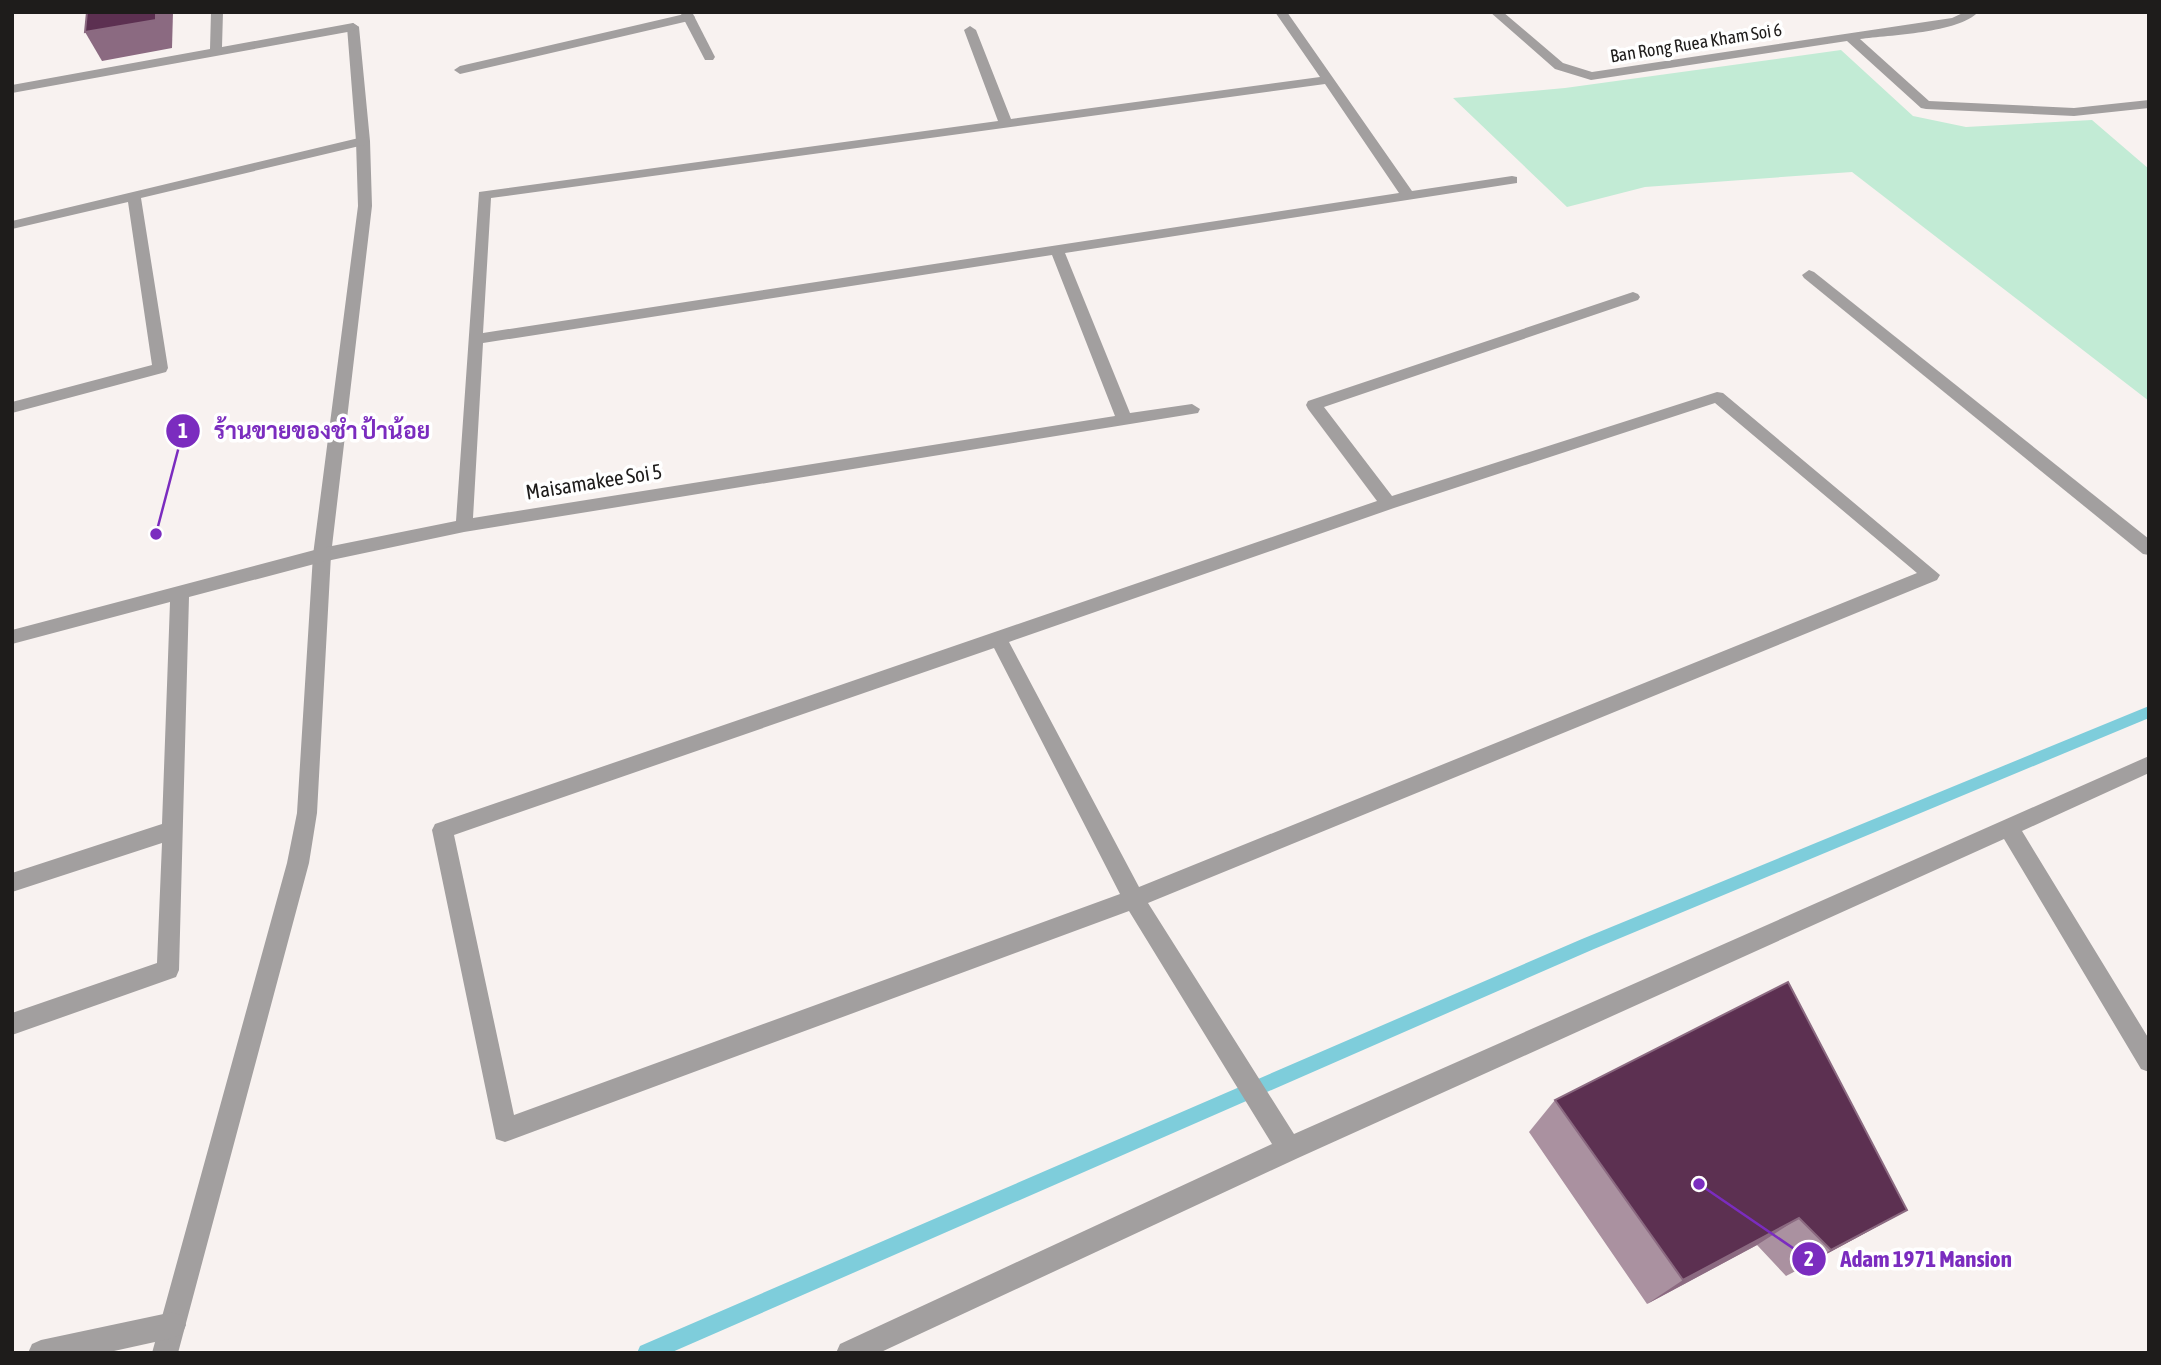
<svg xmlns="http://www.w3.org/2000/svg" width="2161" height="1365" viewBox="0 0 2161 1365" font-family="'Asap Condensed',Sarabun,sans-serif">
	<style>
		.green { fill: #c2ebd5 }
		.lines { fill: none; stroke-linecap: round; stroke-linejoin: round }
		.stream { fill: #7ecddb; fill-rule: evenodd }
		.service { fill: #a29f9f; fill-rule: evenodd }
		.minor { fill: #a29f9f; fill-rule: evenodd }
		.wall { fill: #aa91a0 }
		.shaded-wall { fill: #8b6a81 }
		.building { fill: #5c3051; stroke: #8b6a81; stroke-width: 2 }
		.labels { text-anchor: middle; stroke-width: 7; stroke-linejoin: round; paint-order: stroke }
		.far-street-label { font-size: 18px; fill: #1e1c1b; stroke: #fff }
		.street-label { font-size: 21px; fill: #1e1c1b; stroke: #fff }
		.leader { fill: none; stroke: #7b2cbf; stroke-width: 2.5 }
		.callout-dot { fill: #7b2cbf; stroke: #fff; stroke-width: 2.5 }
		.mark-label { font-size: 21px; text-anchor: middle; font-weight: bold; fill: #fff }
		.callout-label { font-size: 23px; text-anchor: middle; font-weight: bold; fill: #7b2cbf; stroke: #fff; stroke-width: 7; stroke-linejoin: round; paint-order: stroke }
	</style>
	<rect width="100%" height="100%" fill="#f8f2f0"/>
	<!-- green -->
	<path class="green" d="M 1841,50 L 1913,116 L 1966,127 L 2092,120 L 2149,169 L 2149,401 L 1852,172 L 1645,187 L 1567,207 L 1453,98 L 1565,88 Z"/>
	<g class="lines">
		<!-- stream -->
		<path class="stream" d="M 2149,706 L 2149,718 L 1594,949 L 670,1353 L 637,1353 L 640,1346 L 1582,939 Z"/>
		<!-- service -->
		<g class="service">
			<path d="M 689,13 L 695,17 L 693,20 L 460,74 L 454,70 L 460,66 Z"/>
			<path d="M 353,23 L 359,27 L 370,141 L 372,206 L 331,555 L 317,813 L 309,863 L 178,1353 L 152,1353 L 287,863 L 297,813 L 313,555 L 358,206 L 356,141 L 347,27 Z"/>
		</g>
		<!-- minor -->
		<g class="minor">
			<path d="M 211,12 L 223,12 L 222,47 L 353,23 L 359,27 L 353,31 L 12,93 L 12,85 L 210,49 Z"/>
			<path d="M 680,12 L 692,12 L 715,57 L 713,60 L 705,60 Z"/>
			<path d="M 1275,12 L 1287,12 L 1412,191 L 1512,176 L 1517,177 L 1517,183 L 1065,253 L 1130,413 L 1192,404 L 1200,409 L 1198,413 L 464,532 L 322,562 L 189,597 L 179,970 L 176,977 L 12,1035 L 12,1013 L 157,963 L 162,843 L 12,892 L 12,873 L 162,824 L 170,602 L 12,644 L 12,630 L 322,548 L 456,521 L 479,192 L 998,121 L 964,30 L 970,26 L 976,30 L 1011,119 L 1320,77 ZM 1325,84 L 1399,193 L 483,333 L 491,198 ZM 1052,255 L 1115,416 L 473,518 L 483,343 Z"/>
			<path d="M 1490,12 L 1503,12 L 1563,63 L 1592,72 L 1952,18 L 1965,12 L 1978,12 C 1959,33 1889,35 1860,39 L 1929,101 L 2074,108 L 2149,100 L 2149,108 L 2074,116 L 1926,109 L 1921,108 L 1847,41 L 1591,80 L 1555,69 Z"/>
			<path d="M 363,137 L 368,138 L 368,144 L 141,198 L 168,368 L 166,372 L 12,413 L 12,402 L 152,365 L 128,202 L 12,229 L 12,221 Z"/>
			<path d="M 1809,270 L 1814,272 L 2149,539 L 2149,555 L 2143,554 L 1804,278 L 1802,275 Z"/>
			<path d="M 1633,292 L 1638,294 L 1640,297 L 1638,300 L 1324,407 L 1392,496 L 1717,392 L 1723,393 L 1940,575 L 1937,580 L 1148,903 L 1294,1134 L 2149,756 L 2149,773 L 2022,831 L 2149,1039 L 2149,1072 L 2141,1069 L 2004,839 L 1298,1158 L 879,1353 L 836,1353 L 840,1344 L 1272,1144 L 1129,911 L 505,1142 L 496,1139 L 432,830 L 435,824 L 1377,501 L 1308,409 L 1306,405 L 1308,401 ZM 1715,403 L 1917,573 L 1139,887 L 1009,642 L 1394,508 ZM 994,648 L 1120,894 L 514,1115 L 454,835 Z"/>
			<path d="M 173,1312 L 182,1316 L 186,1325 L 182,1334 L 173,1338 L 105,1353 L 28,1353 L 32,1344 L 41,1340 Z"/>
		</g>
	</g>
	<!-- wall -->
	<path class="wall" d="M 1555,1100 L 1907,1210 L 1786,1276 L 1757,1245 L 1647,1304 L 1529,1132 Z"/>
	<!-- shaded-wall -->
	<g class="shaded-wall">
		<path d="M 156,12 L 173,12 L 172,48 L 102,61 L 85,32 Z"/>
		<path d="M 1907,1210 L 1858,1237 L 1786,1276 L 1831,1250 Z"/>
		<path d="M 1799,1218 L 1757,1245 L 1647,1304 L 1683,1280 Z"/>
	</g>
	<!-- building -->
	<g class="building">
		<path d="M 87,12 L 156,12 L 156,20 L 85,32 Z"/>
		<path d="M 1788,982 L 1907,1210 L 1831,1250 L 1799,1218 L 1683,1280 L 1555,1100 Z"/>
	</g>
	<g class="labels">
		<!-- far-street labels -->
		<g class="far-street-label">
			<text transform="translate(1696 43) rotate(-9)" y="6">Ban Rong Ruea Kham Soi 6</text>
		</g>
		<!-- street labels -->
		<g class="street-label">
			<text transform="translate(594 482) rotate(-9)" y="7">Maisamakee Soi 5</text>
		</g>
	</g>
	<!-- callouts -->
	<path class="leader" d="M156 534L183 431M1699 1184L1809 1259"/>
	<g class="callout-dot">
		<circle cx="156" cy="534" r="7"/>
		<circle cx="1699" cy="1184" r="7"/>
		<circle cx="183" cy="431" r="18"/>
		<circle cx="1809" cy="1259" r="18"/>
	</g>
	<g class="mark-label">
		<text x="183" y="438">1</text>
		<text x="1809" y="1266">2</text>
	</g>
	<g class="callout-label">
		<text x="322" y="439">ร้านขายของชำ ป้าน้อย</text>
		<text x="1926" y="1267">Adam 1971 Mansion</text>
	</g>
	<!-- border -->
	<rect width="2161" height="1365" fill="none" stroke="#1e1c1b" stroke-width="28"/>
</svg>
